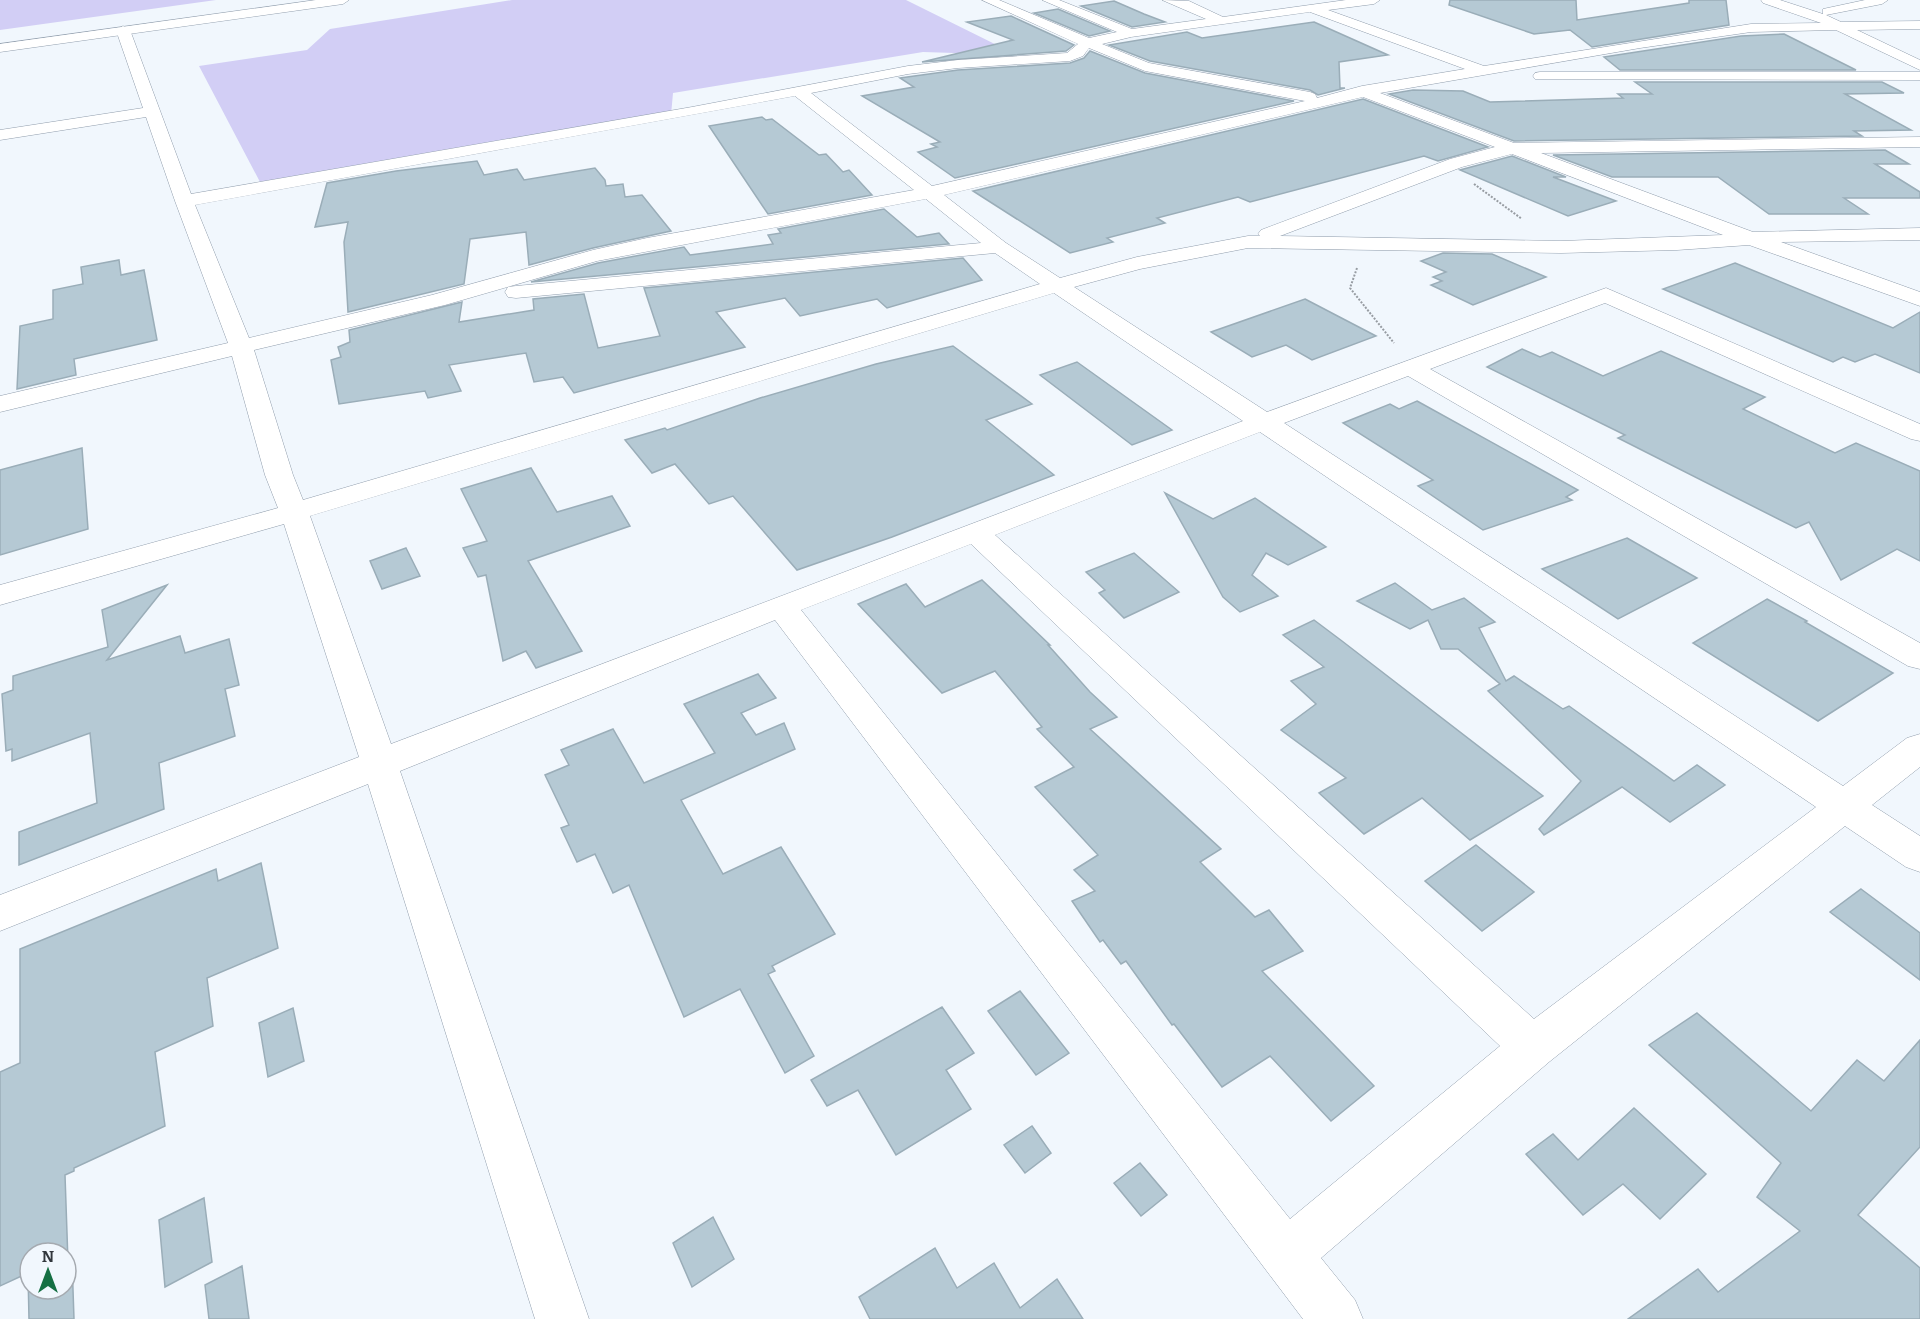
<svg xmlns="http://www.w3.org/2000/svg" width="1920" height="1319" viewBox="0 0 1920 1319" font-family="Bitter,serif">
	<style>
		.green { fill: #d2cef5 }
		.building { fill: #b5c9d4; stroke: #9aadb8; stroke-width: 1.5; fill-rule: evenodd }
		.lines { fill: none; stroke-linecap: round; stroke-linejoin: round }
		.street-casing { stroke: #909dac; stroke-width: 1 }
		.highway-casing { stroke: #909dac; stroke-width: 1 }
		.path { stroke: #979ca2; stroke-width: 2; stroke-dasharray: 2 1.5; stroke-linecap: butt }
		.street { fill: #fff; fill-rule: evenodd }
		.highway { fill: #fff; fill-rule: evenodd }
	</style>
	<rect width="100%" height="100%" fill="#f1f7fd"/>
	<!-- green -->
	<g class="green">
		<path d="M 0,0 L 216,0 L 0,30 Z"/>
		<path d="M 512,0 L 906,0 L 1017,55 L 923,52 L 673,93 L 671,115 L 260,182 L 199,66 L 307,50 L 330,29 Z"/>
	</g>
	<!-- building -->
	<g class="building">
		<path d="M 1450,0 L 1576,0 L 1577,20 L 1689,3 L 1689,0 L 1726,0 L 1729,25 L 1592,47 L 1570,30 L 1534,34 L 1449,5 Z"/>
		<path d="M 1114,1 L 1144,14 L 1165,22 L 1132,27 L 1081,6 Z"/>
		<path d="M 1058,9 L 1110,31 L 1089,36 L 1034,13 Z"/>
		<path d="M 1011,16 L 1074,45 L 1066,51 L 922,62 L 1013,40 L 967,22 Z"/>
		<path d="M 1314,22 L 1388,55 L 1339,62 L 1340,88 L 1345,88 L 1318,95 L 1310,90 L 1150,61 L 1109,45 L 1187,32 L 1202,38 Z"/>
		<path d="M 1784,34 L 1856,70 L 1620,70 L 1604,57 L 1741,36 Z"/>
		<path d="M 1090,51 L 1145,73 L 1294,101 L 955,178 L 918,152 L 937,147 L 931,144 L 940,142 L 862,96 L 914,87 L 900,78 L 958,70 L 1070,63 L 1084,58 Z"/>
		<path d="M 1635,82 L 1882,82 L 1904,93 L 1845,94 L 1911,130 L 1854,131 L 1862,136 L 1514,141 L 1389,94 L 1413,90 L 1463,91 L 1490,102 L 1623,98 L 1618,94 L 1652,94 Z"/>
		<path d="M 1363,99 L 1488,147 L 1438,161 L 1424,156 L 1250,202 L 1238,197 L 1157,218 L 1165,223 L 1107,238 L 1113,242 L 1070,253 L 973,191 Z"/>
		<path d="M 762,117 L 766,120 L 772,119 L 819,155 L 826,154 L 843,172 L 849,170 L 872,195 L 768,214 L 709,126 Z"/>
		<path d="M 1885,150 L 1909,164 L 1875,164 L 1920,192 L 1920,198 L 1844,198 L 1868,214 L 1769,214 L 1718,177 L 1612,177 L 1553,155 Z"/>
		<path d="M 1512,156 L 1566,177 L 1553,177 L 1616,201 L 1568,216 L 1460,170 Z"/>
		<path d="M 477,161 L 484,175 L 517,169 L 524,180 L 595,168 L 605,180 L 606,186 L 623,184 L 625,197 L 642,195 L 671,231 L 593,248 L 529,265 L 526,232 L 470,239 L 464,284 L 348,312 L 344,242 L 348,222 L 315,227 L 327,183 L 396,171 Z"/>
		<path d="M 884,209 L 917,237 L 939,233 L 949,244 L 531,282 L 598,263 L 684,247 L 690,255 L 773,244 L 768,235 L 781,233 L 778,229 Z"/>
		<path d="M 1443,253 L 1492,254 L 1546,277 L 1473,305 L 1431,285 L 1442,281 L 1433,277 L 1446,272 L 1421,261 Z"/>
		<path d="M 963,258 L 982,280 L 887,308 L 877,299 L 800,316 L 785,298 L 716,312 L 745,347 L 574,393 L 563,377 L 534,382 L 526,353 L 449,365 L 461,391 L 428,398 L 425,391 L 339,404 L 331,360 L 341,357 L 338,347 L 350,342 L 349,330 L 462,302 L 459,322 L 534,310 L 533,299 L 584,294 L 598,348 L 660,336 L 644,288 Z"/>
		<path d="M 119,260 L 121,275 L 144,270 L 157,340 L 74,359 L 76,375 L 17,389 L 20,326 L 53,319 L 53,290 L 83,284 L 81,267 Z"/>
		<path d="M 1735,263 L 1893,328 L 1920,312 L 1920,373 L 1875,354 L 1855,362 L 1843,357 L 1833,362 L 1663,289 Z"/>
		<path d="M 1305,299 L 1376,336 L 1312,360 L 1286,345 L 1252,357 L 1211,332 Z"/>
		<path d="M 953,346 L 1032,404 L 986,420 L 1054,475 L 892,537 L 797,570 L 733,496 L 709,504 L 675,464 L 652,473 L 625,440 L 665,428 L 667,430 L 760,398 L 876,364 Z"/>
		<path d="M 1522,349 L 1540,357 L 1552,352 L 1603,376 L 1661,351 L 1765,397 L 1743,409 L 1835,453 L 1856,443 L 1920,471 L 1920,561 L 1897,549 L 1841,580 L 1809,522 L 1796,528 L 1618,438 L 1625,435 L 1487,367 Z"/>
		<path d="M 1077,362 L 1172,430 L 1132,445 L 1040,375 Z"/>
		<path d="M 1417,401 L 1578,490 L 1566,497 L 1572,500 L 1483,530 L 1418,486 L 1433,480 L 1343,423 L 1390,404 L 1399,409 Z"/>
		<path d="M 82,448 L 88,529 L 0,555 L 0,470 Z"/>
		<path d="M 531,468 L 557,512 L 612,496 L 630,526 L 528,561 L 582,651 L 536,668 L 526,651 L 503,661 L 486,575 L 478,577 L 463,548 L 487,541 L 461,489 Z"/>
		<path d="M 1165,493 L 1213,519 L 1255,498 L 1326,547 L 1288,565 L 1266,553 L 1252,575 L 1278,596 L 1240,612 L 1223,597 Z"/>
		<path d="M 1627,538 L 1697,578 L 1618,619 L 1542,569 Z"/>
		<path d="M 406,548 L 420,576 L 382,589 L 370,561 Z"/>
		<path d="M 1134,553 L 1179,592 L 1124,618 L 1099,593 L 1105,590 L 1086,572 Z"/>
		<path d="M 982,580 L 1050,645 L 1048,645 L 1090,692 L 1117,717 L 1090,729 L 1221,849 L 1200,862 L 1255,917 L 1269,910 L 1303,951 L 1262,971 L 1374,1086 L 1331,1121 L 1270,1056 L 1222,1087 L 1174,1024 L 1172,1025 L 1126,961 L 1121,964 L 1103,940 L 1100,942 L 1072,901 L 1095,891 L 1074,870 L 1098,855 L 1035,787 L 1074,767 L 1037,729 L 1042,727 L 995,671 L 942,693 L 858,604 L 906,584 L 925,607 Z"/>
		<path d="M 1395,583 L 1432,610 L 1464,598 L 1495,622 L 1479,628 L 1506,681 L 1514,676 L 1563,709 L 1569,706 L 1674,781 L 1697,765 L 1725,785 L 1670,822 L 1622,787 L 1544,835 L 1539,829 L 1581,781 L 1488,691 L 1500,684 L 1458,649 L 1441,649 L 1428,620 L 1410,629 L 1357,601 Z"/>
		<path d="M 167,585 L 107,660 L 180,636 L 185,653 L 229,639 L 239,685 L 225,689 L 235,736 L 159,763 L 164,809 L 19,865 L 19,832 L 97,803 L 90,733 L 12,761 L 12,749 L 6,751 L 2,694 L 13,690 L 13,676 L 108,647 L 102,610 Z"/>
		<path d="M 1767,599 L 1807,621 L 1805,622 L 1893,673 L 1818,721 L 1693,643 Z"/>
		<path d="M 1314,620 L 1342,641 L 1543,796 L 1470,840 L 1422,798 L 1364,834 L 1319,793 L 1346,778 L 1281,730 L 1316,704 L 1291,681 L 1324,667 L 1283,635 Z"/>
		<path d="M 758,674 L 776,698 L 741,713 L 756,735 L 784,723 L 795,749 L 681,800 L 723,874 L 781,847 L 835,934 L 772,966 L 775,971 L 768,974 L 814,1056 L 785,1073 L 740,989 L 684,1017 L 629,885 L 613,893 L 595,854 L 577,862 L 561,828 L 569,825 L 545,775 L 569,765 L 561,750 L 613,729 L 644,783 L 715,753 L 684,704 Z"/>
		<path d="M 1476,845 L 1534,892 L 1482,931 L 1425,881 Z"/>
		<path d="M 261,863 L 278,948 L 207,978 L 213,1026 L 155,1052 L 165,1126 L 74,1168 L 74,1171 L 65,1175 L 68,1262 L 72,1260 L 74,1319 L 29,1319 L 28,1273 L 0,1286 L 0,1072 L 20,1063 L 20,949 L 216,869 L 218,881 ZM 30,1253 L 66,1253 L 66,1289 L 30,1289 Z"/>
		<path d="M 1861,889 L 1920,933 L 1920,980 L 1830,912 Z"/>
		<path d="M 1020,991 L 1069,1053 L 1036,1075 L 988,1011 Z"/>
		<path d="M 942,1007 L 974,1053 L 946,1070 L 971,1109 L 896,1155 L 858,1090 L 827,1106 L 811,1080 Z"/>
		<path d="M 293,1008 L 304,1061 L 268,1077 L 259,1023 Z"/>
		<path d="M 1697,1013 L 1811,1111 L 1857,1060 L 1884,1081 L 1920,1040 L 1920,1147 L 1858,1215 L 1920,1268 L 1920,1319 L 1628,1319 L 1698,1269 L 1718,1292 L 1800,1231 L 1757,1197 L 1781,1163 L 1649,1045 Z"/>
		<path d="M 1634,1108 L 1706,1174 L 1660,1219 L 1623,1184 L 1583,1215 L 1526,1154 L 1553,1134 L 1578,1160 Z"/>
		<path d="M 1032,1126 L 1051,1153 L 1025,1173 L 1004,1145 Z"/>
		<path d="M 1140,1163 L 1167,1195 L 1141,1216 L 1114,1183 Z"/>
		<path d="M 204,1198 L 212,1262 L 165,1287 L 159,1220 Z"/>
		<path d="M 713,1217 L 734,1259 L 692,1287 L 673,1243 Z"/>
		<path d="M 935,1248 L 957,1288 L 994,1263 L 1020,1308 L 1057,1279 L 1083,1319 L 870,1319 L 859,1297 Z"/>
		<path d="M 242,1266 L 249,1319 L 209,1319 L 205,1285 Z"/>
	</g>
	<g class="lines">
		<defs>
			<g id="street">
				<path d="M 982,0 L 999,0 L 1089,38 L 1117,32 L 1042,0 L 1059,0 L 1132,29 L 1206,19 L 1162,0 L 1189,1 L 1223,17 L 1346,0 L 1380,0 L 1374,4 L 1328,10 L 1484,66 L 1751,24 L 1821,23 L 1763,3 L 1761,0 L 1780,0 L 1823,14 L 1823,9 L 1865,0 L 1888,0 L 1882,4 L 1826,15 L 1841,22 L 1920,21 L 1920,29 L 1857,30 L 1920,60 L 1920,70 L 1836,30 L 1751,32 L 1640,48 L 1380,93 L 1514,143 L 1920,137 L 1920,147 L 1541,153 L 1753,232 L 1920,228 L 1920,240 L 1781,242 L 1920,292 L 1920,306 L 1749,245 L 1677,250 L 1561,253 L 1248,248 L 1140,269 L 1074,287 L 1267,412 L 1606,288 L 1920,424 L 1920,441 L 1911,439 L 1605,303 L 1430,369 L 1920,643 L 1920,669 L 1908,666 L 1408,376 L 1284,423 L 1843,786 L 1907,738 L 1920,734 L 1920,767 L 1872,805 L 1920,836 L 1920,872 L 1906,867 L 1845,826 L 1549,1062 L 1321,1258 L 1355,1300 L 1363,1319 L 1303,1319 L 775,620 L 400,771 L 589,1319 L 535,1319 L 368,784 L 0,931 L 0,895 L 359,757 L 284,524 L 0,605 L 0,585 L 278,508 L 265,475 L 232,356 L 0,412 L 0,396 L 228,343 L 175,201 L 146,117 L 0,140 L 0,130 L 143,108 L 116,30 L 123,26 L 130,30 L 191,194 L 692,107 L 908,66 L 958,60 L 1067,53 L 1078,44 ZM 1310,12 L 1465,69 L 1362,86 L 1317,98 L 1315,94 L 1310,92 L 1149,63 L 1102,44 L 1131,37 ZM 1089,48 L 1145,71 L 1305,101 L 932,186 L 811,93 L 908,74 L 958,68 L 1070,61 L 1083,56 ZM 795,96 L 914,190 L 647,238 L 593,250 L 432,295 L 249,338 L 195,205 ZM 1363,97 L 1495,147 L 1450,159 L 1261,230 L 1258,234 L 1260,236 L 1248,236 L 1137,257 L 1060,278 L 1006,243 L 944,195 ZM 1512,154 L 1723,235 L 1561,241 L 1280,236 L 1462,167 ZM 926,199 L 981,243 L 516,286 L 508,287 L 505,292 L 508,297 L 516,298 L 995,253 L 1040,284 L 303,500 L 293,475 L 254,350 L 445,305 L 597,261 ZM 1054,293 L 1243,421 L 391,744 L 310,516 ZM 1260,432 L 1816,807 L 1534,1019 L 995,535 ZM 971,544 L 1500,1046 L 1290,1219 L 801,610 Z"/>
				<path d="M 1540,72 L 1920,72 L 1920,80 L 1535,79 L 1533,76 L 1535,73 Z"/>
			</g>
			<path id="highway" d="M 316,0 L 349,0 L 343,4 L 0,52 L 0,44 Z"/>
		</defs>
		<!-- street casing -->
		<use href="#street" class="street-casing"/>
		<!-- highway casing -->
		<use href="#highway" class="highway-casing"/>
		<!-- path -->
		<g class="path">
			<path d="M 1474,184 L 1522,219"/>
			<path d="M 1357,268 L 1350,288 L 1394,343"/>
		</g>
		<!-- street -->
		<use href="#street" class="street"/>
		<!-- highway -->
		<use href="#highway" class="highway"/>
	</g>
	<!-- north arrow -->
	<g transform="translate(48 1271)"><circle r="28" fill="#f1f7fd" stroke="#a5aab0" stroke-width="1.5"/>
	<path d="M0-4.5L10 22L0 15L-10 22Z" fill="#156f43"/>
	<text y="-9" font-size="16" font-weight="bold" text-anchor="middle" fill="#32373d">N</text>
	</g>
</svg>
